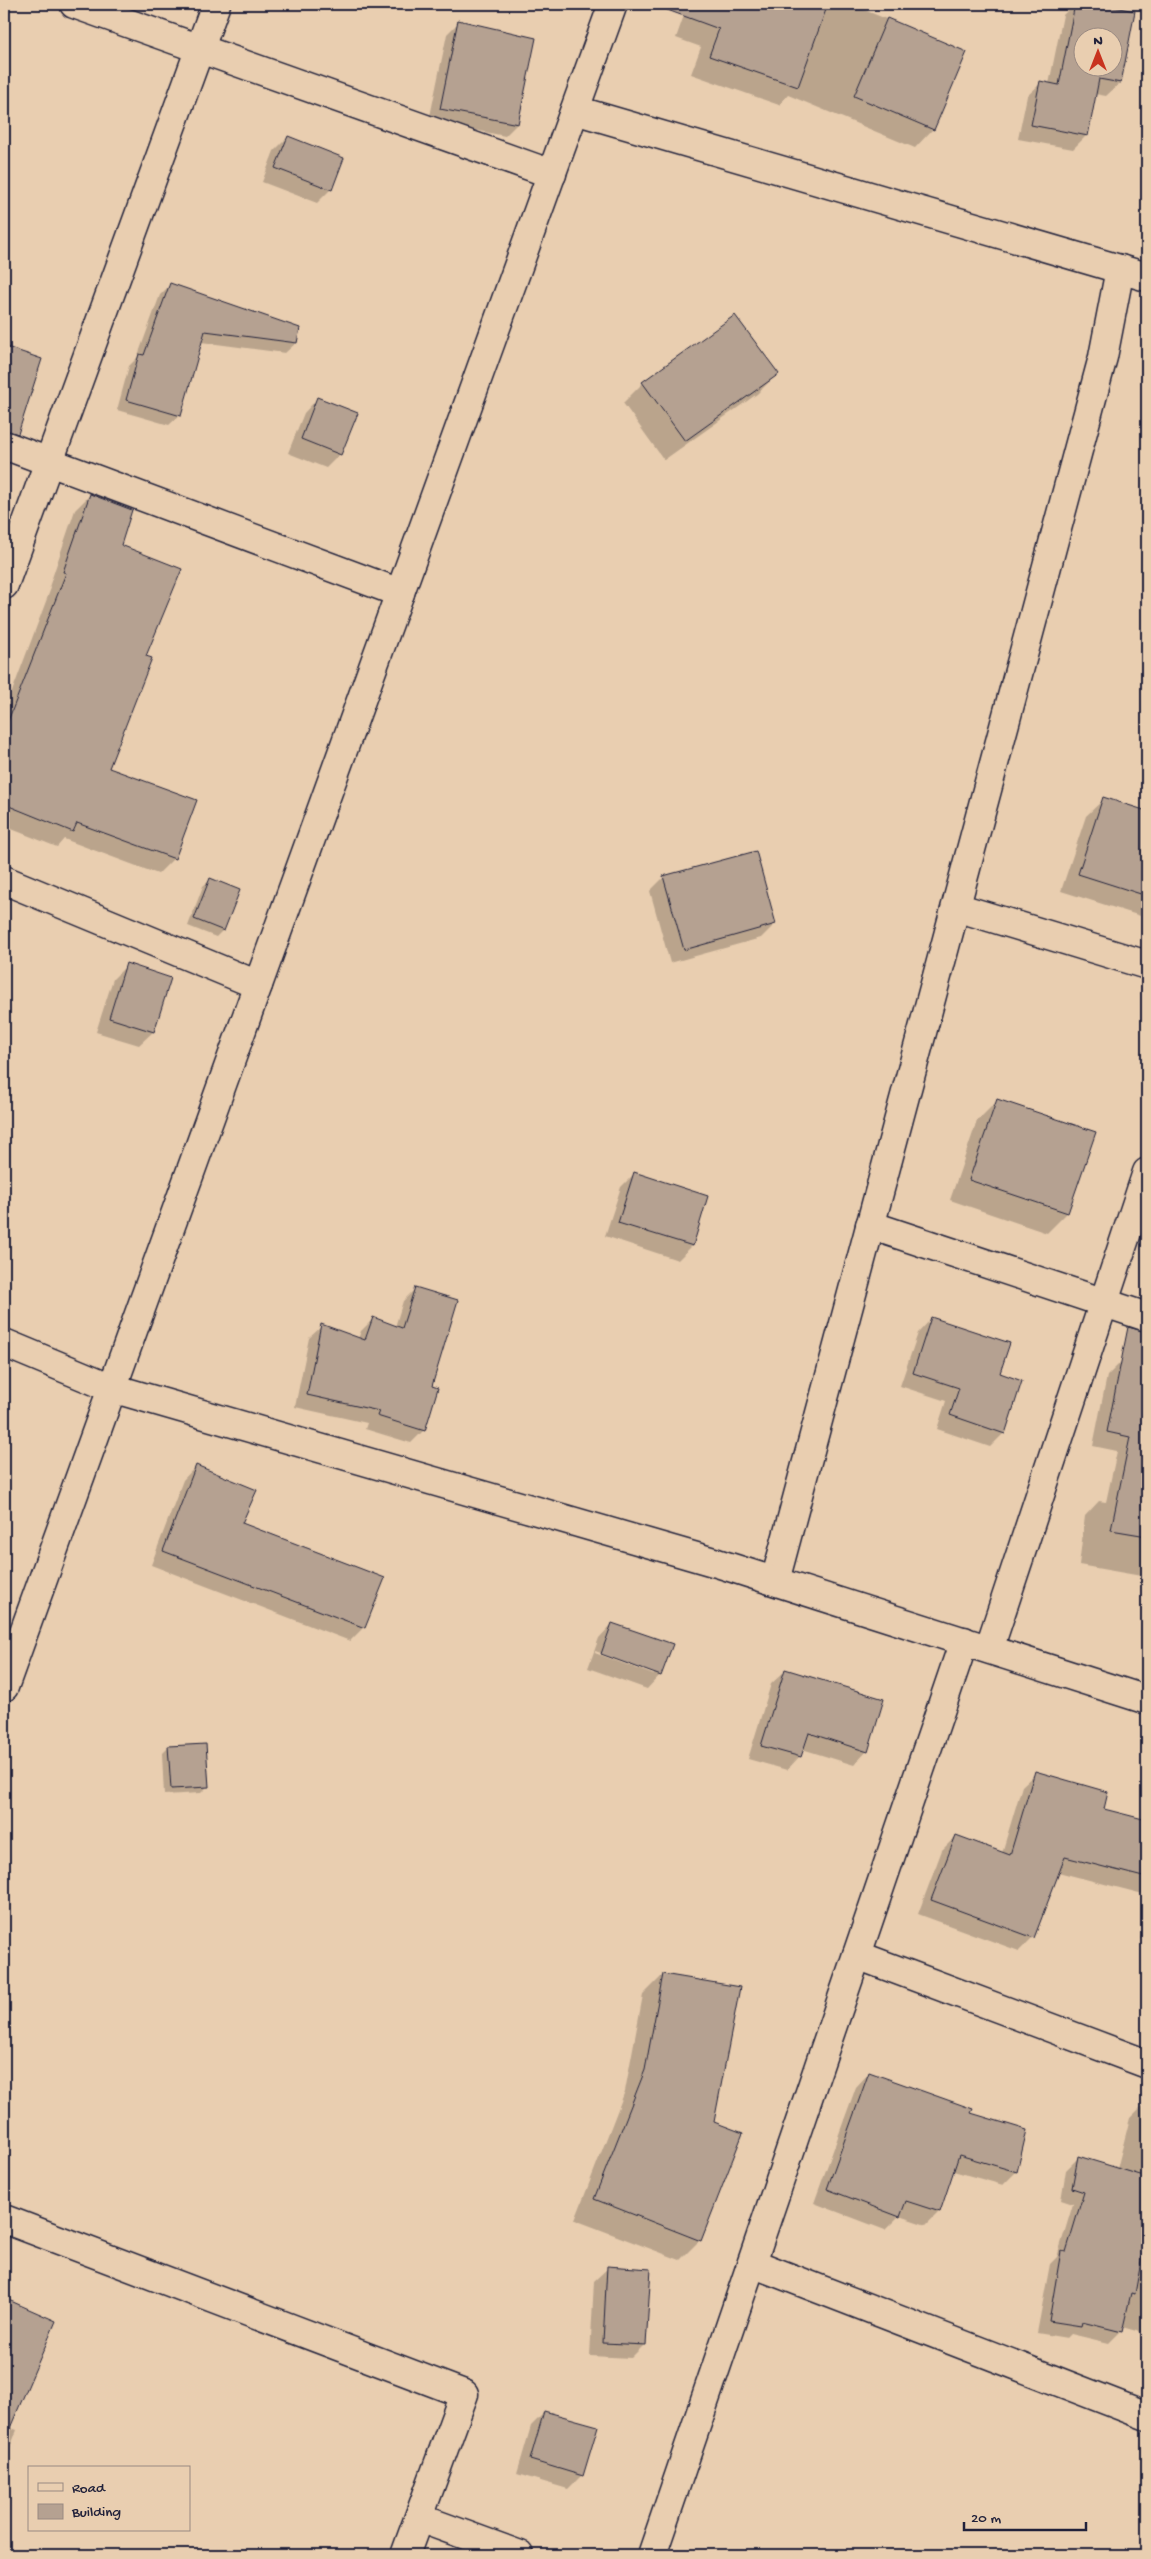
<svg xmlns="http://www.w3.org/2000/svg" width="1151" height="2559" viewBox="0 0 1151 2559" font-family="'Gochi Hand',sans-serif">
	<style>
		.shadow { fill: #0003; fill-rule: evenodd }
		.building { fill: #b5a191; stroke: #22223b; fill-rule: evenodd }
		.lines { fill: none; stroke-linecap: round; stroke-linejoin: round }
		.street-casing { stroke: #22223b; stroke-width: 31 }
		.secondary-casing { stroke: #22223b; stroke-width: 31 }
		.street { stroke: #e9ceb0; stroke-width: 28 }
		.secondary { stroke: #e9ceb0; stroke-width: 28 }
	</style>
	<rect width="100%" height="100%" fill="#e9ceb0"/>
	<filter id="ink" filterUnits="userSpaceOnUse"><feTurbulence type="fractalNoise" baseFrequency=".02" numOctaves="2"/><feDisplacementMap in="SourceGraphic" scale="10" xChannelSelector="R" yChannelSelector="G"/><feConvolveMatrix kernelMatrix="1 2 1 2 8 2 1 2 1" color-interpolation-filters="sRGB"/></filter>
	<g filter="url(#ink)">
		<!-- shadow -->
		<g class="shadow">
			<path d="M 688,4 L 850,4 L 966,52 L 933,129 L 915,148 L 788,95 L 779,105 L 691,74 L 701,47 L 676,38 Z"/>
			<path d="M 1074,4 L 1092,4 L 1134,12 L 1120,83 L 1106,96 L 1095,94 L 1086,136 L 1073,149 L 1018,139 L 1027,96 L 1041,83 L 1049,84 L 1063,15 ZM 1084,38 L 1114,38 L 1114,68 L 1084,68 Z"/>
			<path d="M 459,22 L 535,39 L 517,124 L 505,136 L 429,121 L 447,34 Z"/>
			<path d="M 288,137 L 331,189 L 317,203 L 262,182 L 274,151 Z"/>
			<path d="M 170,285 L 296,343 L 285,353 L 201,342 L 180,415 L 169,425 L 117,410 L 129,366 L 137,358 L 160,295 Z"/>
			<path d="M 735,317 L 777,374 L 757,394 L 664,460 L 623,403 L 643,383 Z"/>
			<path d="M 4,348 L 41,360 L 11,418 L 4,415 Z"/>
			<path d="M 317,399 L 340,454 L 326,468 L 288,453 L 304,413 Z"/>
			<path d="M 90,495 L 120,546 L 144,657 L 108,768 L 195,801 L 173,859 L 158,874 L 64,839 L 57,847 L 4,826 L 4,713 L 51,588 L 49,587 L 75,510 Z"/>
			<path d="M 1104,799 L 1147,812 L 1147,918 L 1061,891 L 1086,816 Z"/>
			<path d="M 664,877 L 775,924 L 761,938 L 670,963 L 650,891 Z"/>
			<path d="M 210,880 L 223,930 L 216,937 L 188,926 L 203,886 Z"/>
			<path d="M 127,965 L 170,978 L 153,1032 L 139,1045 L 96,1032 L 113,979 Z"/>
			<path d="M 997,1101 L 1067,1213 L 1047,1233 L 950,1200 L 977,1121 Z"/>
			<path d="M 634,1174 L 707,1197 L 692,1246 L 678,1260 L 605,1236 L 621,1187 Z"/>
			<path d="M 416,1288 L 430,1387 L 424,1430 L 411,1443 L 365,1429 L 367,1423 L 295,1407 L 309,1338 L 322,1326 L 358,1339 L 361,1331 L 373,1319 L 395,1327 L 403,1301 Z"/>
			<path d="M 931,1319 L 998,1374 L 1004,1433 L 990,1447 L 937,1429 L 946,1401 L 900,1386 L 918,1333 Z"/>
			<path d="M 1121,1362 L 1147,1367 L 1147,1577 L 1079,1565 L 1085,1516 L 1099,1501 L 1106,1502 L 1117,1451 L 1093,1446 L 1107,1376 Z"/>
			<path d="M 196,1466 L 241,1523 L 364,1627 L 350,1641 L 151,1565 L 183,1480 Z"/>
			<path d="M 612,1624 L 660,1675 L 647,1689 L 588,1668 L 599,1638 ZM 595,1651 L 654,1672 L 654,1675 L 595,1653 Z"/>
			<path d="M 785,1671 L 867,1751 L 854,1765 L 802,1749 L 800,1756 L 787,1770 L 748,1759 L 771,1684 Z"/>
			<path d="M 169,1747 L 208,1786 L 201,1793 L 164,1795 L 162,1754 Z"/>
			<path d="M 1036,1773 L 1103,1809 L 1147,1821 L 1147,1895 L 1058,1872 L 1033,1937 L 1019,1951 L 918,1914 L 942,1850 L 956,1836 L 1002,1853 L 1022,1786 Z"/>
			<path d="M 1147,1909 L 1147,1940 L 1140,1938 Z"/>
			<path d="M 663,1975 L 713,2123 L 700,2240 L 680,2260 L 575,2220 L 625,2091 L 643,1995 Z"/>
			<path d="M 869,2073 L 969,2114 L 1016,2172 L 1003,2185 L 953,2171 L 939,2212 L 926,2225 L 899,2216 L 885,2230 L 814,2203 L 856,2087 Z"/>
			<path d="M 1142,2106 L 1147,2108 L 1147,2334 L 1122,2327 L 1121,2331 L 1109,2343 L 1071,2334 L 1067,2338 L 1037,2333 L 1050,2264 L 1057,2257 L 1073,2204 L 1061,2200 L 1066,2170 L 1078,2158 L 1117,2169 L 1130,2118 Z"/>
			<path d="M 608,2268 L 645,2344 L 631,2358 L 590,2356 L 594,2281 Z"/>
			<path d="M 4,2299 L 54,2322 L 9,2427 L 17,2430 L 4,2463 Z"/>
			<path d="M 545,2412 L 582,2475 L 568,2489 L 517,2474 L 531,2426 Z"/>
		</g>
		<!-- building -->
		<g class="building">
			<path d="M 663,4 L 828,4 L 798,87 L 709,56 L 719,29 L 662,8 Z"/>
			<path d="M 1075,4 L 1098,4 L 1135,11 L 1121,83 L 1099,79 L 1088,136 L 1031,125 L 1040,81 L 1059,85 ZM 1084,38 L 1114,38 L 1114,68 L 1084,68 Z"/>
			<path d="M 887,18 L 967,52 L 934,130 L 854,96 Z"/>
			<path d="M 458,20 L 536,38 L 518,124 L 440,109 Z"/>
			<path d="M 288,136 L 344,158 L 332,190 L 275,168 Z"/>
			<path d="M 170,283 L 300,328 L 297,343 L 205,331 L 181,416 L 126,400 L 139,354 L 144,355 Z"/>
			<path d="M 735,315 L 779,374 L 685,441 L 642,382 Z"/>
			<path d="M 4,346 L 42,359 L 18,434 L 4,430 Z"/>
			<path d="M 317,397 L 358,413 L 341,455 L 301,439 Z"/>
			<path d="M 90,494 L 132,510 L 121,545 L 182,569 L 146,656 L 152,658 L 109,768 L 197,800 L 175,859 L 77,823 L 73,832 L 4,804 L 4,731 L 66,573 L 63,572 Z"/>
			<path d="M 1103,797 L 1147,811 L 1147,896 L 1078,874 Z"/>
			<path d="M 756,851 L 776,924 L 684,950 L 663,876 Z"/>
			<path d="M 210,878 L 240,890 L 224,931 L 194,919 Z"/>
			<path d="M 126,963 L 171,978 L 154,1032 L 109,1018 Z"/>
			<path d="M 997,1099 L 1096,1132 L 1068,1213 L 969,1180 Z"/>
			<path d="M 634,1172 L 708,1196 L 693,1246 L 618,1223 Z"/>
			<path d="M 415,1287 L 458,1300 L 432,1386 L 438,1388 L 425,1431 L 377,1416 L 379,1411 L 307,1395 L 321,1324 L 365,1340 L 373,1317 L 402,1328 Z"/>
			<path d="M 931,1317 L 1010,1343 L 1000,1373 L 1022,1381 L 1005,1434 L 950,1415 L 959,1388 L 913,1373 Z"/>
			<path d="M 1128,1327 L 1147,1332 L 1147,1536 L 1111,1530 L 1130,1437 L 1107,1432 Z"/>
			<path d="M 196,1465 L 257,1490 L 242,1523 L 385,1578 L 365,1628 L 163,1551 Z"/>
			<path d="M 612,1623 L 673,1644 L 661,1676 L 601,1654 Z"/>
			<path d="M 785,1669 L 884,1699 L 868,1752 L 809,1733 L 801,1757 L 761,1746 Z"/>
			<path d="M 206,1744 L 209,1787 L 171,1789 L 168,1746 Z"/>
			<path d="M 1035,1771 L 1108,1792 L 1104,1809 L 1147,1820 L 1147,1878 L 1065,1857 L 1034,1938 L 931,1900 L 956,1835 L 1010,1855 Z"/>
			<path d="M 663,1974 L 740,1987 L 714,2122 L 743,2133 L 701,2241 L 594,2199 L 645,2070 Z"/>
			<path d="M 869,2072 L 973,2109 L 971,2113 L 1027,2130 L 1017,2172 L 959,2155 L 940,2212 L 906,2201 L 900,2217 L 827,2189 Z"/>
			<path d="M 1078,2156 L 1147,2177 L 1147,2227 L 1135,2294 L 1131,2293 L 1122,2332 L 1082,2322 L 1081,2326 L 1049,2321 L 1061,2251 L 1066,2252 L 1084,2192 L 1072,2188 Z"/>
			<path d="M 607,2266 L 651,2269 L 646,2345 L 603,2343 Z"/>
			<path d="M 4,2298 L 56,2321 L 4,2442 Z"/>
			<path d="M 544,2411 L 598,2426 L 583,2476 L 530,2460 Z"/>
		</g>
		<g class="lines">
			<defs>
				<g id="street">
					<path d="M 74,4 L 552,174"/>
					<path d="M 575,110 L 1147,277"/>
					<path d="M 4,445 L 400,593"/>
					<path d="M 4,585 L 216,4"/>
					<path d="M 4,880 L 258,985"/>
					<path d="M 956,907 L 1147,965"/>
					<path d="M 870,1225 L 1147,1317"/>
					<path d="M 775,1581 L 1103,357 L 1120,269"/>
					<path d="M 989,1649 L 1147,1172"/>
					<path d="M 4,1687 L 613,4"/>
					<path d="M 857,1955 L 1147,2064"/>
					<path d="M 4,2219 L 464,2394 L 405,2555"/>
					<path d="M 752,2263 L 1147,2416"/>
					<path d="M 419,2518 L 520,2555"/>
					<path d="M 652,2555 L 964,1641"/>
				</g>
				<path id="secondary" d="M 4,1343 L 112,1388 L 717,1563 L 1147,1700"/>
			</defs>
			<!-- street casing -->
			<use href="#street" class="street-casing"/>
			<!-- secondary casing -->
			<use href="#secondary" class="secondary-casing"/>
			<!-- street -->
			<use href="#street" class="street"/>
			<!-- secondary -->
			<use href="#secondary" class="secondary"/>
		</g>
	</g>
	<!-- margin -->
	<rect width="1151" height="2559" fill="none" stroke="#e9ceb0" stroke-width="20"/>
	<rect x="10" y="10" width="1131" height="2539" fill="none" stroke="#22223b" stroke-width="2" filter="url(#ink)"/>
	<!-- legend -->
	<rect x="28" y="2466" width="162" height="65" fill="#e9ceb0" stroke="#998981"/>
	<rect x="38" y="2483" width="25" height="8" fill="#e9ceb0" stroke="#998981"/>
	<text x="72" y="2492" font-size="15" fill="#22223b">Road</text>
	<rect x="38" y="2504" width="25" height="15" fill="#b5a191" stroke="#998981"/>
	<text x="72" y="2516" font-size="15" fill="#22223b">Building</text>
	<!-- north arrow -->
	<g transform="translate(1098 52)"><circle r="24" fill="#e9ceb0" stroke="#998981"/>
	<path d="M0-4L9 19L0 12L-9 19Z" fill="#c8321e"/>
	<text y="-8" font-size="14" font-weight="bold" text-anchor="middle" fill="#22223b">N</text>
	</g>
	<!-- scale -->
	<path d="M964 2522v8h122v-8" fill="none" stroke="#22223b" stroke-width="2.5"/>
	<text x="971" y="2522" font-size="15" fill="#22223b" stroke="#e9ceb0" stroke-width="4" paint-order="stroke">20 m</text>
</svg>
